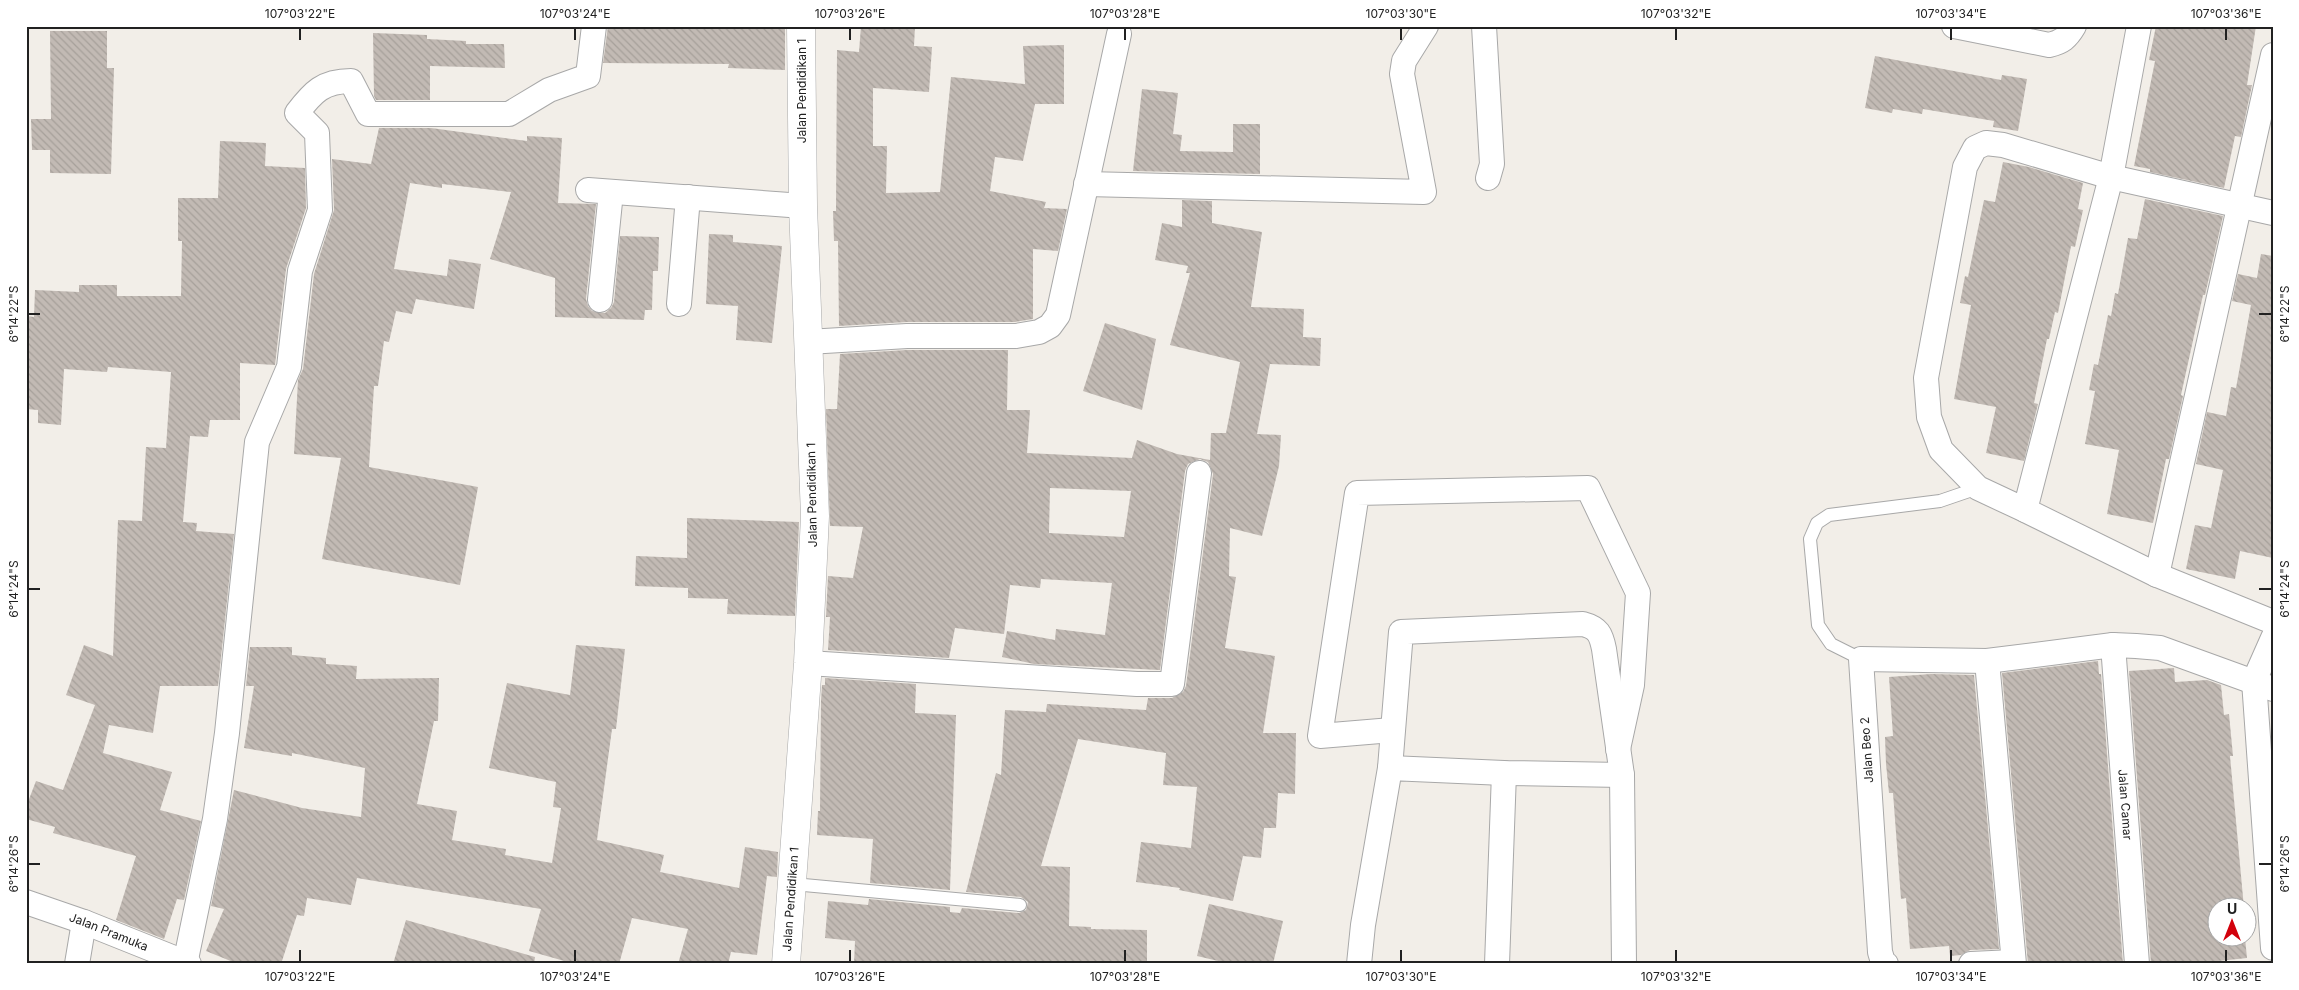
<svg xmlns="http://www.w3.org/2000/svg" width="2299" height="990" viewBox="0 0 2299 990" font-family="Inter,sans-serif">
	<style>
		.building { fill: url(#building-back-hatch); fill-rule: evenodd }
		.lines { fill: none; stroke-linecap: round; stroke-linejoin: round }
		.service-casing { stroke: #a8a8a8; stroke-width: 14 }
		.minor-casing { stroke: #a8a8a8; stroke-width: 26 }
		.tertiary-casing { stroke: #a8a8a8; stroke-width: 29 }
		.service { stroke: #fff; stroke-width: 12 }
		.minor { stroke: #fff; stroke-width: 24 }
		.tertiary { stroke: #fff; stroke-width: 28 }
		.ticks { fill: none; stroke: #212121; stroke-width: 2 }
		.labels { text-anchor: middle; stroke-width: 5; stroke-linejoin: round; paint-order: stroke }
		.street-label { font-size: 12px; fill: #212121; stroke: #fff }
		.neatline { fill: none; stroke: #212121; stroke-width: 2 }
		.ticks-label { font-size: 12px; text-anchor: middle; fill: #212121 }
	</style>
	<defs>
		<pattern id="building-back-hatch" width="6" height="6" patternUnits="userSpaceOnUse" patternTransform="scale(1.25)"><rect width="6" height="6" fill="#c2bab4"/><path d="M-1 5l2 2M0 0l6 6M5-1l2 2" fill="none" stroke="#a6a09a"/></pattern>
	</defs>
	<rect width="100%" height="100%" fill="#f2eee8"/>
	<!-- building -->
	<g class="building">
		<path d="M 608,26 L 785,26 L 785,70 L 728,68 L 729,64 L 603,63 Z"/>
		<path d="M 861,26 L 915,26 L 914,46 L 932,47 L 929,92 L 873,88 L 873,146 L 887,146 L 886,193 L 940,192 L 951,77 L 1025,84 L 1023,46 L 1064,45 L 1064,104 L 1035,104 L 1023,161 L 995,157 L 990,191 L 1046,202 L 1044,208 L 1067,209 L 1058,251 L 1033,249 L 1033,319 L 1015,322 L 907,322 L 839,326 L 838,241 L 834,241 L 833,211 L 836,211 L 837,50 L 859,52 Z"/>
		<path d="M 2156,26 L 2256,26 L 2247,85 L 2252,85 L 2241,137 L 2235,136 L 2224,188 L 2150,172 L 2150,169 L 2134,166 L 2155,61 L 2149,60 Z"/>
		<path d="M 50,31 L 107,31 L 107,68 L 114,68 L 111,174 L 50,173 L 50,150 L 32,150 L 31,119 L 51,119 Z"/>
		<path d="M 373,33 L 427,35 L 427,39 L 466,41 L 466,44 L 504,44 L 505,68 L 430,66 L 430,100 L 376,100 L 374,96 Z"/>
		<path d="M 1875,56 L 2001,80 L 2002,75 L 2027,79 L 2018,131 L 1993,127 L 1994,121 L 1923,109 L 1922,114 L 1893,109 L 1892,113 L 1865,108 Z"/>
		<path d="M 1142,89 L 1178,93 L 1173,134 L 1182,135 L 1180,151 L 1233,152 L 1233,124 L 1260,124 L 1260,174 L 1133,171 Z"/>
		<path d="M 379,128 L 431,128 L 527,141 L 527,136 L 562,138 L 558,203 L 596,204 L 586,299 L 588,306 L 592,311 L 605,313 L 611,308 L 614,302 L 620,236 L 659,237 L 658,271 L 653,271 L 652,310 L 645,310 L 644,320 L 555,317 L 555,278 L 490,259 L 511,192 L 442,184 L 442,188 L 410,183 L 394,269 L 447,276 L 449,259 L 481,264 L 474,309 L 416,299 L 412,314 L 396,311 L 389,342 L 384,341 L 378,386 L 374,386 L 369,467 L 478,487 L 460,585 L 322,559 L 341,458 L 294,454 L 298,380 L 303,369 L 314,274 L 334,210 L 332,159 L 371,164 Z"/>
		<path d="M 220,141 L 266,143 L 265,166 L 305,168 L 306,208 L 286,269 L 275,365 L 240,363 L 240,420 L 210,420 L 208,437 L 190,436 L 183,522 L 197,523 L 196,531 L 234,534 L 218,686 L 160,686 L 153,733 L 109,725 L 103,753 L 172,772 L 160,810 L 201,821 L 184,900 L 177,899 L 164,939 L 116,920 L 136,856 L 53,833 L 55,827 L 26,819 L 26,807 L 36,781 L 63,790 L 95,705 L 66,695 L 84,645 L 113,656 L 118,520 L 142,521 L 146,447 L 166,448 L 171,372 L 108,367 L 107,372 L 64,369 L 61,425 L 38,423 L 38,410 L 26,409 L 26,316 L 34,317 L 35,290 L 79,292 L 79,285 L 117,285 L 117,296 L 181,296 L 182,241 L 178,241 L 178,198 L 218,198 Z"/>
		<path d="M 2003,162 L 2029,167 L 2083,183 L 2078,209 L 2083,210 L 2075,247 L 2071,246 L 2058,313 L 2055,312 L 2049,339 L 2047,339 L 2034,403 L 2038,404 L 2024,461 L 1986,453 L 1996,407 L 1954,399 L 1971,305 L 1960,303 L 1965,276 L 1968,277 L 1984,200 L 1995,202 Z"/>
		<path d="M 2145,199 L 2223,216 L 2205,295 L 2203,295 L 2181,395 L 2183,396 L 2169,459 L 2166,459 L 2153,523 L 2107,514 L 2119,450 L 2085,444 L 2095,391 L 2089,390 L 2094,364 L 2098,365 L 2108,315 L 2111,316 L 2115,293 L 2118,294 L 2128,238 L 2137,239 Z"/>
		<path d="M 1182,200 L 1212,201 L 1212,223 L 1262,232 L 1251,307 L 1304,309 L 1303,337 L 1321,338 L 1320,366 L 1270,364 L 1257,434 L 1281,435 L 1279,466 L 1262,536 L 1230,528 L 1229,576 L 1236,577 L 1225,648 L 1275,656 L 1263,733 L 1296,733 L 1295,794 L 1278,793 L 1276,828 L 1264,828 L 1261,858 L 1243,856 L 1233,901 L 1179,890 L 1180,888 L 1136,882 L 1141,842 L 1191,848 L 1197,787 L 1163,785 L 1166,753 L 1078,739 L 1041,866 L 1070,867 L 1069,926 L 1091,927 L 1091,929 L 1147,930 L 1147,963 L 854,964 L 855,941 L 825,938 L 828,901 L 868,905 L 869,899 L 950,907 L 950,912 L 960,913 L 962,908 L 1019,913 L 1026,910 L 1028,902 L 1021,897 L 966,892 L 996,773 L 1001,775 L 1005,710 L 1046,712 L 1047,704 L 1146,710 L 1148,698 L 1172,698 L 1183,692 L 1186,686 L 1213,474 L 1208,462 L 1200,459 L 1188,464 L 1185,471 L 1160,670 L 1034,664 L 1002,657 L 1007,631 L 1055,640 L 1056,629 L 1105,635 L 1112,583 L 1041,579 L 1040,588 L 1010,585 L 1004,634 L 955,628 L 949,658 L 828,650 L 830,617 L 826,617 L 828,576 L 853,578 L 863,527 L 830,526 L 826,409 L 837,409 L 840,354 L 907,350 L 1008,350 L 1007,410 L 1030,410 L 1027,453 L 1132,458 L 1137,440 L 1177,454 L 1210,460 L 1211,433 L 1226,433 L 1240,362 L 1170,345 L 1190,273 L 1186,273 L 1188,266 L 1155,260 L 1162,223 L 1182,227 ZM 1050,488 L 1131,491 L 1124,537 L 1049,533 Z"/>
		<path d="M 709,234 L 733,235 L 733,242 L 782,246 L 772,343 L 736,340 L 738,306 L 706,304 Z"/>
		<path d="M 2261,254 L 2273,256 L 2273,558 L 2240,551 L 2235,579 L 2186,569 L 2195,525 L 2211,528 L 2223,470 L 2196,464 L 2207,412 L 2226,416 L 2231,387 L 2236,388 L 2251,305 L 2232,301 L 2238,274 L 2257,278 Z"/>
		<path d="M 1105,323 L 1156,339 L 1142,410 L 1083,391 Z"/>
		<path d="M 687,518 L 799,522 L 795,616 L 727,614 L 728,599 L 688,598 L 688,588 L 635,586 L 636,556 L 687,558 Z"/>
		<path d="M 576,645 L 625,649 L 616,729 L 612,729 L 597,840 L 664,855 L 660,872 L 739,888 L 745,847 L 778,852 L 777,877 L 767,876 L 757,955 L 731,952 L 728,964 L 678,964 L 688,929 L 632,918 L 619,964 L 575,964 L 529,951 L 541,909 L 357,878 L 351,905 L 307,898 L 304,916 L 297,915 L 281,964 L 238,964 L 206,951 L 224,909 L 211,906 L 234,790 L 302,808 L 361,817 L 365,768 L 292,753 L 292,756 L 244,748 L 254,686 L 246,686 L 250,647 L 292,647 L 292,655 L 326,658 L 326,664 L 357,666 L 356,679 L 439,678 L 438,721 L 434,721 L 417,804 L 457,811 L 452,840 L 506,849 L 505,855 L 552,863 L 561,808 L 553,807 L 556,782 L 489,768 L 507,683 L 570,695 Z"/>
		<path d="M 2098,661 L 2099,674 L 2101,674 L 2123,964 L 2028,964 L 2002,673 Z"/>
		<path d="M 2174,668 L 2175,682 L 2207,680 L 2221,685 L 2224,715 L 2229,714 L 2233,756 L 2230,756 L 2244,908 L 2216,908 L 2216,938 L 2245,938 L 2247,958 L 2190,964 L 2151,964 L 2129,671 Z"/>
		<path d="M 1931,674 L 1974,675 L 1999,949 L 1970,950 L 1961,955 L 1950,956 L 1949,946 L 1910,949 L 1906,898 L 1901,899 L 1893,793 L 1889,793 L 1886,764 L 1885,737 L 1893,736 L 1889,677 Z"/>
		<path d="M 825,678 L 916,684 L 915,713 L 956,715 L 950,890 L 870,883 L 873,839 L 817,835 L 818,811 L 820,811 L 821,701 L 822,685 L 825,685 Z"/>
		<path d="M 1209,904 L 1283,921 L 1273,964 L 1231,964 L 1197,956 Z"/>
		<path d="M 406,920 L 535,957 L 534,964 L 393,964 Z"/>
	</g>
	<g class="lines">
		<defs>
			<g id="service">
				<path d="M 1861,659 L 1831,644 L 1818,625 L 1810,539 L 1817,523 L 1829,515 L 1940,501 L 1978,488"/>
				<path d="M 793,884 L 1020,905"/>
			</g>
			<g id="minor">
				<path d="M 1484,26 L 1492,164 L 1488,178"/>
				<path d="M 1954,26 L 2049,45 C 2062,42 2067,38 2074,26"/>
				<path d="M 2139,26 L 2111,177 L 2025,510 L 2157,575 L 2273,622"/>
				<path d="M 1086,184 L 1424,192 L 1402,74 L 1404,61 L 1426,26"/>
				<path d="M 588,190 L 803,206"/>
				<path d="M 600,300 L 611,192"/>
				<path d="M 679,304 L 688,197"/>
				<path d="M 808,342 L 907,336 L 1016,336 L 1039,332 L 1050,326 L 1058,315 L 1119,34"/>
				<path d="M 2025,510 L 1978,488 L 1941,450 L 1929,417 L 1926,378 L 1965,167 L 1975,148 L 1986,143 L 2003,145 L 2111,177 L 2273,213"/>
				<path d="M 2157,575 L 2273,55"/>
				<path d="M 2273,638 L 2254,681 L 2273,948"/>
				<path id="s1" d="M 2113,645 L 2137,964"/>
				<path d="M 1987,661 L 2014,964"/>
				<path d="M 808,663 L 1137,684 L 1172,684 L 1199,473"/>
				<path d="M 1392,730 L 1320,736 L 1357,493 L 1588,488 L 1638,593 L 1632,685 L 1618,749"/>
				<path d="M 1390,768 L 1401,632 L 1583,624 C 1598,628 1601,634 1604,649 L 1622,775 L 1624,964"/>
				<path id="s2" d="M 26,902 L 84,922 L 189,964"/>
				<path d="M 77,964 L 84,922"/>
				<path d="M 185,964 L 215,819 L 227,733 L 257,442 L 289,367 L 300,271 L 320,210 L 317,133 L 297,113 C 313,92 323,81 351,81 L 368,114 L 509,114 L 549,90 L 588,76 L 594,26"/>
				<path d="M 1359,964 L 1363,925 L 1390,768 L 1504,773 L 1622,775"/>
				<path d="M 1497,964 L 1504,773"/>
				<path d="M 1886,964 L 1883,962 L 1880,952 L 1861,659 L 1987,661 L 2113,645 L 2136,646 L 2160,648 L 2273,689"/>
				<path d="M 1971,964 L 2013,962"/>
			</g>
			<g id="tertiary">
				<path id="s3" d="M 786,964 L 808,663 L 815,516 L 803,206 L 801,26"/>
			</g>
		</defs>
		<!-- service casing -->
		<use href="#service" class="service-casing"/>
		<!-- minor casing -->
		<use href="#minor" class="minor-casing"/>
		<!-- tertiary casing -->
		<use href="#tertiary" class="tertiary-casing"/>
		<!-- service -->
		<use href="#service" class="service"/>
		<!-- minor -->
		<use href="#minor" class="minor"/>
		<!-- tertiary -->
		<use href="#tertiary" class="tertiary"/>
	</g>
	<!-- ticks -->
	<path class="ticks" d="M 300,28 L 300,40M 575,28 L 575,40M 850,28 L 850,40M 1125,28 L 1125,40M 1401,28 L 1401,40M 1676,28 L 1676,40M 1951,28 L 1951,40M 2226,28 L 2226,40M 28,314 L 40,314M 2259,314 L 2272,314M 28,589 L 40,589M 2259,589 L 2272,589M 28,864 L 40,864M 2259,864 L 2272,864M 300,950 L 300,962M 575,950 L 575,962M 850,950 L 850,962M 1125,950 L 1125,962M 1401,950 L 1401,962M 1676,950 L 1676,962M 1951,950 L 1951,962M 2226,950 L 2226,962"/>
	<g class="labels">
		<!-- street labels -->
		<g class="street-label">
			<text transform="translate(802 91) rotate(-90)" y="4">Jalan Pendidikan 1</text>
			<text transform="translate(812 495) rotate(-91)" y="4">Jalan Pendidikan 1</text>
			<text transform="translate(1867 750) rotate(-94)" y="4">Jalan Beo 2</text>
			<text dy="4" stroke="none"><textPath href="#s1" startOffset="160">Jalan Camar</textPath></text>
			<text dy="4" stroke="none"><textPath href="#s3" startOffset="65">Jalan Pendidikan 1</textPath></text>
			<text dy="4" stroke="none"><textPath href="#s2" startOffset="88">Jalan Pramuka</textPath></text>
		</g>
	</g>
	<!-- border -->
	<rect width="2299" height="990" fill="none" stroke="#ffffff" stroke-width="55"/>
	<!-- north arrow -->
	<g transform="translate(2232 922)"><circle r="24" fill="#ffffff" stroke="#a6a6a6"/>
	<path d="M0-4L9 19L0 12L-9 19Z" fill="#d2010c"/>
	<text y="-8" font-size="14" font-weight="bold" text-anchor="middle" fill="#212121">U</text>
	</g>
	<rect x="28" y="28" width="2244" height="934" class="neatline"/>
	<g class="ticks-label">
		<text x="300" y="18">107°03'22"E</text>
		<text x="575" y="18">107°03'24"E</text>
		<text x="850" y="18">107°03'26"E</text>
		<text x="1125" y="18">107°03'28"E</text>
		<text x="1401" y="18">107°03'30"E</text>
		<text x="1676" y="18">107°03'32"E</text>
		<text x="1951" y="18">107°03'34"E</text>
		<text x="2226" y="18">107°03'36"E</text>
		<text transform="translate(14 314) rotate(-90)" y="4">6°14'22"S</text>
		<text transform="translate(2285 314) rotate(-90)" y="4">6°14'22"S</text>
		<text transform="translate(14 589) rotate(-90)" y="4">6°14'24"S</text>
		<text transform="translate(2285 589) rotate(-90)" y="4">6°14'24"S</text>
		<text transform="translate(14 864) rotate(-90)" y="4">6°14'26"S</text>
		<text transform="translate(2285 864) rotate(-90)" y="4">6°14'26"S</text>
		<text x="300" y="981">107°03'22"E</text>
		<text x="575" y="981">107°03'24"E</text>
		<text x="850" y="981">107°03'26"E</text>
		<text x="1125" y="981">107°03'28"E</text>
		<text x="1401" y="981">107°03'30"E</text>
		<text x="1676" y="981">107°03'32"E</text>
		<text x="1951" y="981">107°03'34"E</text>
		<text x="2226" y="981">107°03'36"E</text>
	</g>
</svg>
